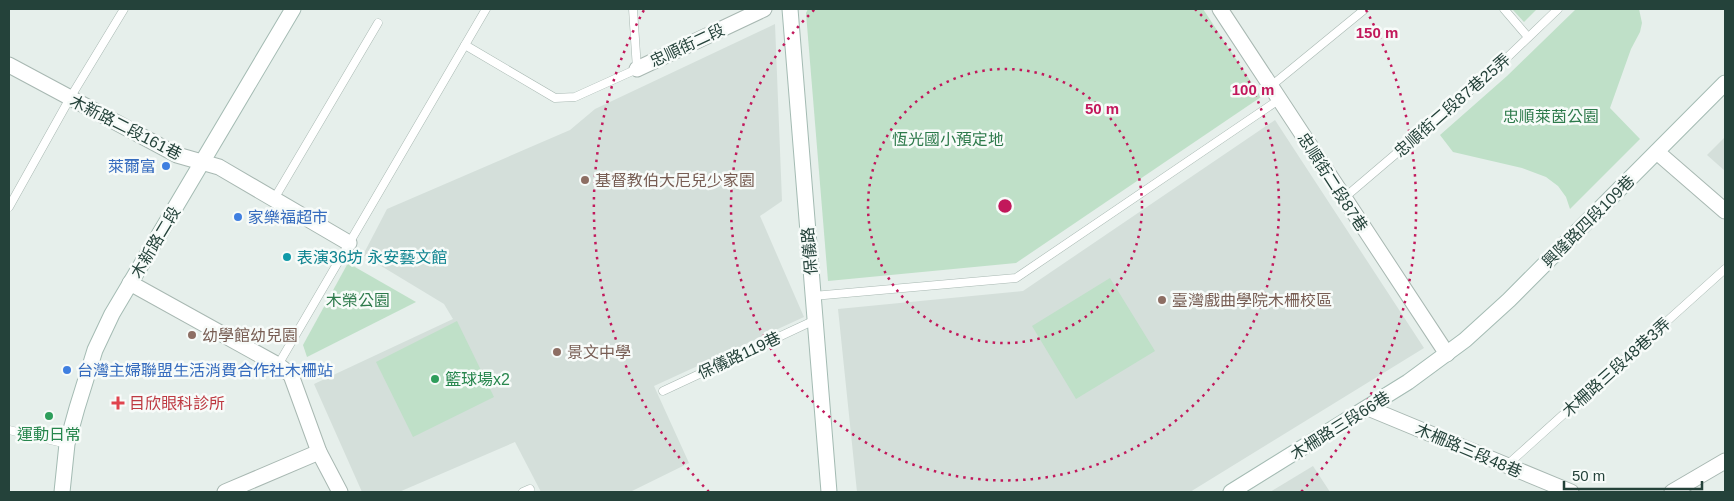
<svg xmlns="http://www.w3.org/2000/svg" width="1734" height="501" viewBox="0 0 1734 501" font-family="Arial,'Noto Sans TC',sans-serif">
	<style>
		.built { fill: #d4dfda }
		.green { fill: #bfe0c8 }
		.lines { fill: none; stroke-linecap: round; stroke-linejoin: round }
		.lane-casing { stroke: #a8b8b2; stroke-width: 9 }
		.street-casing { stroke: #a8b8b2; stroke-width: 17 }
		.secondary-casing { stroke: #a4bbb3; stroke-width: 17 }
		.lane { stroke: #fff; stroke-width: 8 }
		.street { stroke: #fff; stroke-width: 15 }
		.secondary { stroke: #fff; stroke-width: 15 }
		.ring { fill: none; stroke: #c2185b; stroke-width: 2.5; stroke-dasharray: 2.5 5 }
		.shop-dot { fill: #3f7fe0; stroke: #f7fbf9; stroke-width: 2 }
		.education-dot { fill: #8d6e63; stroke: #f7fbf9; stroke-width: 2 }
		.culture-dot { fill: #0f9aa8; stroke: #f7fbf9; stroke-width: 2 }
		.leisure-dot { fill: #2e9e5b; stroke: #f7fbf9; stroke-width: 2 }
		.health-dot { fill: #e0444e; stroke: #f7fbf9; stroke-width: 2 }
		.labels { text-anchor: middle; stroke-width: 5; stroke-linejoin: round; paint-order: stroke }
		.street-label { font-size: 16px; fill: #24423a; stroke: #f7fbf9 }
		.park-label { font-size: 16px; fill: #2d7a4b; stroke: #f7fbf9 }
		.shop-label { font-size: 16px; fill: #366cbe; stroke: #f7fbf9; text-anchor: start }
		.education-label { font-size: 16px; fill: #785e54; stroke: #f7fbf9; text-anchor: start }
		.culture-label { font-size: 16px; fill: #0d838f; stroke: #f7fbf9; text-anchor: start }
		.leisure-label { font-size: 16px; fill: #27864d; stroke: #f7fbf9; text-anchor: start }
		.health-label { font-size: 16px; fill: #be3a42; stroke: #f7fbf9; text-anchor: start }
		.centre { fill: #c2185b; stroke: #f7fbf9; stroke-width: 2.5 }
		.ring-label { font-size: 15px; text-anchor: middle; font-weight: bold; fill: #c2185b; stroke: #f7fbf9; stroke-width: 5; stroke-linejoin: round; paint-order: stroke }
	</style>
	<rect width="100%" height="100%" fill="#e6efeb"/>
	<!-- built -->
	<g class="built">
		<path d="M 775,24 L 782,201 L 760,216 L 804,317 L 654,386 L 689,463 L 630,492 L 541,492 L 515,442 L 399,492 L 362,492 L 314,384 L 453,319 L 444,304 L 363,255 L 387,209 L 570,130 L 595,109 Z"/>
		<path d="M 1275,120 L 1424,348 L 1190,492 L 857,492 L 838,309 L 1023,291 Z"/>
		<path d="M 1725,137 L 1725,171 L 1707,155 Z"/>
		<path d="M 1313,466 L 1330,492 L 1270,492 Z"/>
	</g>
	<!-- green -->
	<g class="green">
		<path d="M 808,9 L 1203,9 L 1261,97 L 1016,263 L 828,281 L 806,13 Z"/>
		<path d="M 1512,9 L 1537,9 L 1524,22 Z"/>
		<path d="M 1576,9 L 1639,9 L 1642,23 L 1640,32 L 1631,49 L 1610,108 L 1640,139 L 1570,209 L 1566,197 L 1558,186 L 1546,177 L 1522,168 L 1453,152 L 1440,135 L 1507,76 Z"/>
		<path d="M 348,263 L 416,302 L 307,357 L 303,345 Z"/>
		<path d="M 1110,278 L 1155,351 L 1076,399 L 1032,326 Z"/>
		<path d="M 457,321 L 494,397 L 413,437 L 376,362 Z"/>
	</g>
	<g class="lines">
		<defs>
			<g id="lane">
				<path d="M 1504,9 L 1528,37"/>
				<path d="M 465,45 L 555,98 L 575,97 L 637,69 L 633,9"/>
				<path d="M 1271,86 L 1365,9"/>
				<path d="M 1344,198 L 1492,72 L 1558,9"/>
				<path d="M 274,199 L 378,23"/>
				<path d="M 9,207 L 70,98 L 124,9"/>
				<path d="M 813,296 L 1016,278 L 1280,99"/>
				<path d="M 278,365 L 486,9"/>
				<path d="M 663,391 L 815,320"/>
				<path d="M 9,430 L 67,444"/>
				<path d="M 1506,466 L 1725,269"/>
				<path d="M 523,492 L 530,489"/>
			</g>
			<g id="street">
				<path d="M 1220,9 L 1447,354"/>
				<path d="M 9,65 L 177,155 L 219,167 L 349,243"/>
				<path d="M 637,69 L 764,9"/>
				<path d="M 1657,152 L 1725,211"/>
				<path d="M 130,283 L 278,365 L 291,375 L 319,452 L 340,492"/>
				<path d="M 1368,408 L 1571,492"/>
				<path d="M 225,492 L 319,452"/>
				<path d="M 1672,492 L 1725,461"/>
			</g>
			<g id="secondary">
				<path d="M 790,9 L 829,492"/>
				<path d="M 62,492 L 67,444 L 77,408 L 95,350 L 112,314 L 293,9"/>
				<path d="M 1231,492 L 1408,382 L 1465,340 L 1509,300 L 1725,83"/>
			</g>
		</defs>
		<!-- lane casing -->
		<use href="#lane" class="lane-casing"/>
		<!-- street casing -->
		<use href="#street" class="street-casing"/>
		<!-- secondary casing -->
		<use href="#secondary" class="secondary-casing"/>
		<!-- lane -->
		<use href="#lane" class="lane"/>
		<!-- street -->
		<use href="#street" class="street"/>
		<!-- secondary -->
		<use href="#secondary" class="secondary"/>
	</g>
	<!-- distance rings -->
	<g class="ring">
		<circle cx="1005" cy="206" r="137"/>
		<path d="M1195 9A274 274 0 1 1 815 9"/>
		<path d="M709 492A411 411 0 0 1 644 10M1366 10A411 411 0 0 1 1301 492"/>
	</g>
	<!-- markers -->
	<g class="shop-dot">
		<circle cx="166" cy="166" r="5"/>
		<circle cx="238" cy="217" r="5"/>
		<circle cx="67" cy="370" r="5"/>
	</g>
	<g class="education-dot">
		<circle cx="585" cy="180" r="5"/>
		<circle cx="1162" cy="300" r="5"/>
		<circle cx="192" cy="335" r="5"/>
		<circle cx="557" cy="352" r="5"/>
	</g>
	<circle class="culture-dot" cx="287" cy="257" r="5"/>
	<g class="leisure-dot">
		<circle cx="435" cy="379" r="5"/>
		<circle cx="49" cy="416" r="5"/>
	</g>
	<path class="health-dot" d="M115.5 395.5h5v5h5v5h-5v5h-5v-5h-5v-5h5z"/>
	<g class="labels">
		<!-- street labels -->
		<g class="street-label">
			<text transform="translate(687 45) rotate(-25)" y="6">忠順街二段</text>
			<text transform="translate(1452 105) rotate(-41)" y="6">忠順街二段87巷25弄</text>
			<text transform="translate(126 127) rotate(27)" y="6">木新路二段161巷</text>
			<text transform="translate(1333 182) rotate(57)" y="6">忠順街二段87巷</text>
			<text transform="translate(1588 221) rotate(-45)" y="6">興隆路四段109巷</text>
			<text transform="translate(155 242) rotate(-59)" y="6">木新路二段</text>
			<text transform="translate(809 251) rotate(-95)" y="6">保儀路</text>
			<text transform="translate(739 355) rotate(-25)" y="6">保儀路119巷</text>
			<text transform="translate(1616 367) rotate(-42)" y="6">木柵路三段48巷3弄</text>
			<text transform="translate(1340 425) rotate(-32)" y="6">木柵路三段66巷</text>
			<text transform="translate(1469 450) rotate(23)" y="6">木柵路三段48巷</text>
		</g>
		<!-- park labels -->
		<g class="park-label">
			<text x="1551" y="122">忠順萊茵公園</text>
			<text x="948" y="145">恆光國小預定地</text>
			<text x="358" y="306">木榮公園</text>
		</g>
		<!-- shop labels -->
		<g class="shop-label">
			<text x="156" y="172" text-anchor="end">萊爾富</text>
			<text x="248" y="223">家樂福超市</text>
			<text x="77" y="376">台灣主婦聯盟生活消費合作社木柵站</text>
		</g>
		<!-- education labels -->
		<g class="education-label">
			<text x="595" y="186">基督教伯大尼兒少家園</text>
			<text x="1172" y="306">臺灣戲曲學院木柵校區</text>
			<text x="202" y="341">幼學館幼兒園</text>
			<text x="567" y="358">景文中學</text>
		</g>
		<!-- culture labels -->
		<g class="culture-label">
			<text x="297" y="263">表演36坊 永安藝文館</text>
		</g>
		<!-- leisure labels -->
		<g class="leisure-label">
			<text x="445" y="385">籃球場x2</text>
			<text x="49" y="440" text-anchor="middle">運動日常</text>
		</g>
		<!-- health labels -->
		<g class="health-label">
			<text x="129" y="409">目欣眼科診所</text>
		</g>
	</g>
	<circle cx="1005" cy="206" r="8" class="centre"/>
	<g class="ring-label">
		<text x="1377" y="38">150 m</text>
		<text x="1253" y="95">100 m</text>
		<text x="1102" y="114">50 m</text>
	</g>
	<!-- border -->
	<rect width="1734" height="501" fill="none" stroke="#24423a" stroke-width="20"/>
	<!-- scale -->
	<path d="M1564 481v8h138v-8" fill="none" stroke="#24423a" stroke-width="2.5"/>
	<text x="1572" y="481" font-size="15" fill="#24423a" stroke="#f7fbf9" stroke-width="4" paint-order="stroke">50 m</text>
</svg>
